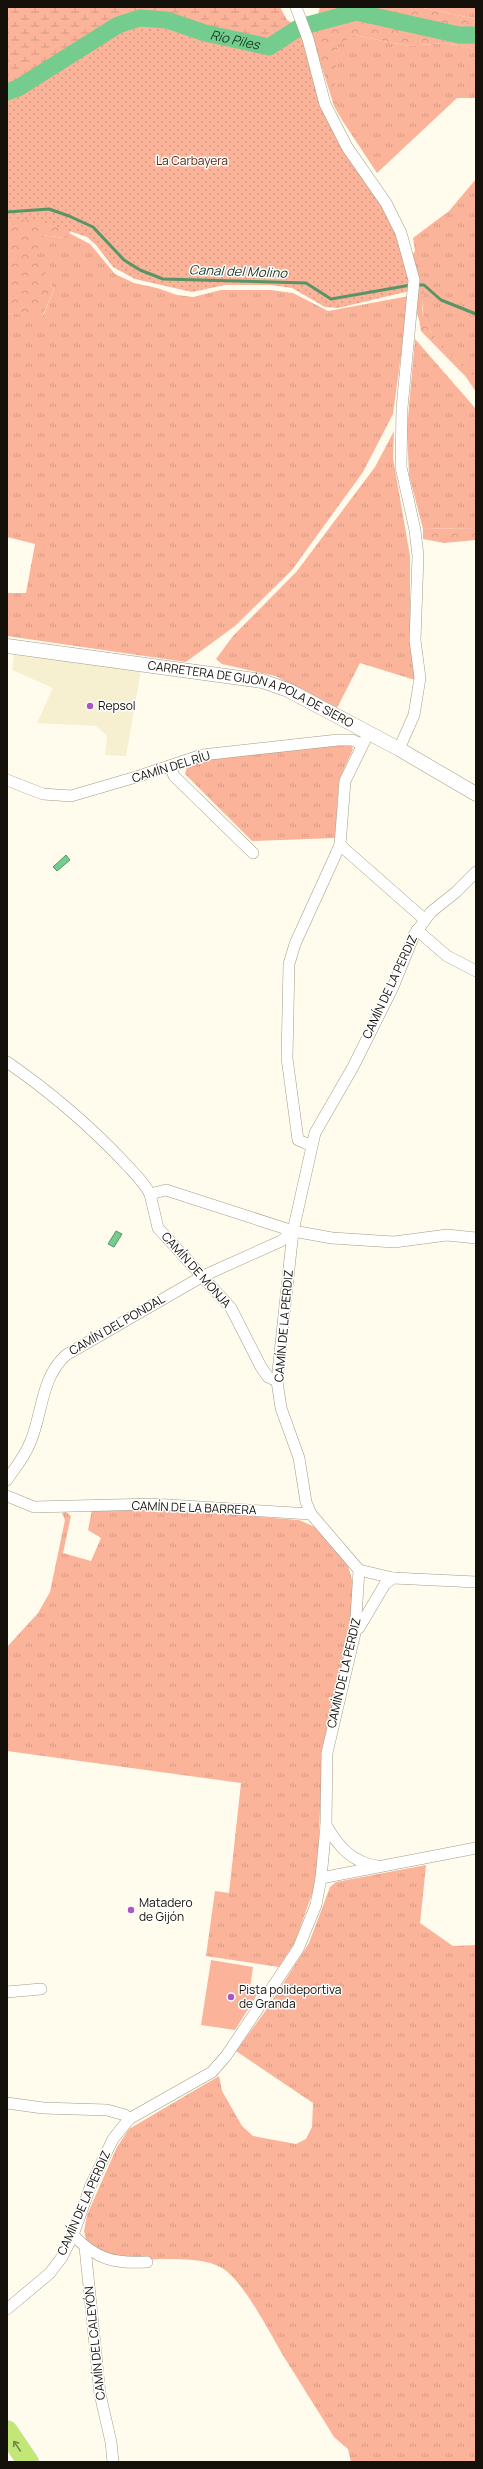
<svg xmlns="http://www.w3.org/2000/svg" width="483" height="2469" viewBox="0 0 483 2469" font-family="Manrope,sans-serif">
	<style>
		.built { fill: #f6efd0 }
		.grass { fill: url(#grass-tufts) }
		.forest { fill: url(#forest-crowns) }
		.wetland { fill: url(#wetland-marsh) }
		.park { fill: url(#park-dots) }
		.pitch { fill: #fbb39a }
		.water { fill: #74cd8f; stroke: #579567 }
		.lines { fill: none; stroke-linecap: round; stroke-linejoin: round }
		.stream { stroke: #579567; stroke-width: 3 }
		.river { stroke: #74cd8f; stroke-width: 17 }
		.minor-casing { stroke: #a29d87; stroke-width: 12 }
		.tertiary-casing { stroke: #a29d87; stroke-width: 15 }
		.motorway-casing { stroke: #dededd; stroke-width: 22 }
		.minor { stroke: #fff; stroke-width: 11 }
		.tertiary { stroke: #fff; stroke-width: 14 }
		.motorway { stroke: #c2e776; stroke-width: 21 }
		.oneway { stroke: #738745 }
		.poi-dot { fill: #a657c8; stroke: #fff; stroke-width: 1.5 }
		.labels { text-anchor: middle; stroke-width: 3; stroke-linejoin: round; paint-order: stroke }
		.park-label { font-size: 12px; fill: #60250f; stroke: #fff }
		.street-label { font-size: 12px; fill: #131109; stroke: #fff }
		.poi-label { font-size: 12px; fill: #131109; stroke: #fff; text-anchor: start }
		.water-label { font-size: 13px; font-style: italic; fill: #133920; stroke: #fff }
	</style>
	<defs>
		<pattern id="grass-tufts" width="24" height="20" patternUnits="userSpaceOnUse"><rect width="24" height="20" fill="#fbb39a"/><path d="M3 7l-1-3M5 7V3M7 7l1-3M15 17l-1-3M17 17v-4M19 17l1-3" fill="none" stroke="#d69983"/></pattern>
		<pattern id="forest-crowns" width="20" height="18" patternUnits="userSpaceOnUse"><rect width="20" height="18" fill="#fbb39a"/><path d="M2 6a3 3 0 1 1 6 0M12 15a3 3 0 1 1 6 0" fill="none" stroke="#d69983"/></pattern>
		<pattern id="wetland-marsh" width="20" height="14" patternUnits="userSpaceOnUse"><rect width="20" height="14" fill="#fbb39a"/><path d="M1 5h8M5 5V1M11 12h8M15 12V8" fill="none" stroke="#d69983"/></pattern>
		<pattern id="park-dots" width="8" height="8" patternUnits="userSpaceOnUse"><rect width="8" height="8" fill="#fbb39a"/><path d="M2 2h.1M6 6h.1" fill="none" stroke="#d69983" stroke-width="1.8" stroke-linecap="round"/></pattern>
	</defs>
	<rect width="100%" height="100%" fill="#fffbed"/>
	<!-- built -->
	<path class="built" d="M 14,655 L 141,670 L 126,756 L 105,755 L 107,736 L 96,726 L 37,723 L 53,688 L 12,670 Z"/>
	<!-- grass -->
	<g class="grass">
		<path d="M 419,7 L 476,7 L 476,19 Z"/>
		<path d="M 354,35 L 408,46 L 444,43 L 476,49 L 476,98 L 457,98 L 377,173 L 342,120 L 333,91 L 338,44 Z"/>
		<path d="M 476,179 L 476,378 C 469,367 464,367 455,359 C 439,345 420,324 423,301 L 413,238 L 449,211 Z"/>
		<path d="M 69,233 L 90,244 L 115,274 L 134,283 L 157,288 L 177,295 L 193,297 L 221,290 L 270,290 L 293,293 L 328,311 L 409,296 L 393,414 L 363,472 L 292,570 L 235,626 L 186,662 L 7,636 L 7,593 L 26,593 L 35,544 L 7,537 L 7,313 L 43,316 L 54,289 L 34,255 L 41,235 L 65,238 Z"/>
		<path d="M 415,339 L 476,409 L 476,528 L 423,529 L 409,475 L 407,429 Z"/>
		<path d="M 394,431 L 393,458 L 410,556 L 410,601 L 415,680 L 360,663 L 337,708 L 275,676 L 222,664 L 216,659 L 233,636 L 297,571 L 375,467 Z"/>
		<path d="M 350,744 L 353,749 L 339,780 L 335,838 L 252,841 L 185,774 L 188,764 L 211,758 Z"/>
		<path d="M 147,1508 L 299,1520 L 315,1527 L 348,1566 L 354,1586 L 348,1643 L 321,1789 L 317,1880 L 295,1942 L 279,1967 L 206,1956 L 215,1891 L 229,1893 L 241,1783 L 7,1751 L 7,1647 L 38,1613 L 50,1592 L 65,1520 L 62,1513 L 66,1512 L 71,1516 L 63,1553 L 91,1561 L 101,1538 L 88,1530 L 92,1510 Z"/>
		<path d="M 426,1865 L 420,1923 L 453,1946 L 476,1945 L 476,2462 L 351,2462 L 348,2449 L 334,2437 C 318,2411 301,2384 284,2357 C 271,2335 243,2280 222,2268 C 185,2247 114,2275 86,2239 L 84,2231 L 87,2215 L 117,2147 L 129,2129 L 219,2076 L 222,2091 L 242,2126 L 253,2136 L 296,2144 L 306,2139 L 312,2127 L 313,2103 L 236,2051 L 266,2010 L 309,1943 L 330,1887 L 336,1882 Z"/>
	</g>
	<!-- forest -->
	<g class="forest">
		<path d="M 320,7 L 419,7 L 476,19 L 476,49 L 444,43 L 408,46 L 354,35 L 338,45 L 334,91 L 342,120 L 334,106 L 322,68 L 315,60 L 300,27 L 313,32 Z"/>
		<path d="M 7,205 L 84,212 L 66,238 L 41,235 L 36,256 L 54,289 L 42,317 L 7,313 Z"/>
		<path d="M 416,249 L 425,281 L 422,310 L 430,331 L 456,360 L 470,368 L 476,378 L 476,392 L 466,377 L 421,331 L 419,319 L 401,275 Z"/>
		<path d="M 476,528 L 476,540 L 444,543 L 423,539 L 423,529 Z"/>
	</g>
	<!-- wetland -->
	<path class="wetland" d="M 7,7 L 280,7 L 287,20 L 300,27 L 269,47 L 205,33 L 187,26 L 118,25 L 18,88 L 7,92 Z"/>
	<!-- park -->
	<path class="park" d="M 140,18 L 167,20 L 205,33 L 269,47 L 300,27 L 325,104 L 386,203 L 414,290 L 338,308 L 325,307 L 292,288 L 271,285 L 225,285 L 192,292 L 135,279 L 113,267 L 96,245 L 87,237 L 40,221 L 7,218 L 7,92 L 18,88 L 118,25 Z"/>
	<!-- pitch -->
	<path class="pitch" d="M 211,1960 L 253,1967 L 250,1988 L 260,1990 L 235,2030 L 201,2025 Z"/>
	<!-- water -->
	<g class="water">
		<path d="M 66,855 L 70,860 L 57,871 L 53,867 Z"/>
		<path d="M 116,1231 L 122,1234 L 114,1247 L 108,1244 Z"/>
	</g>
	<g class="lines">
		<!-- stream -->
		<g class="stream">
			<path d="M 7,212 L 49,209 L 69,216 L 93,227 L 124,260 L 140,270 L 163,279 L 306,283 L 331,299 L 411,285"/>
			<path d="M 416,285 L 424,285 L 441,300 L 476,314"/>
		</g>
		<!-- river -->
		<path class="river" id="s1" d="M 7,92 L 18,88 L 118,25 L 140,18 L 167,20 L 205,33 L 269,47 L 300,27 L 356,12 L 459,35 L 476,35"/>
		<defs>
			<g id="minor">
				<path d="M 296,7 L 308,39 L 325,104 L 347,147 L 386,203 L 401,233 L 414,280 L 402,408 L 401,467 L 415,530 L 418,556 L 415,640 L 420,678 L 414,715 L 399,749"/>
				<path d="M 170,766 L 174,776 L 253,853"/>
				<path d="M 7,780 L 43,794 L 71,796 L 136,777 L 202,755 L 338,740 L 352,740 L 361,744"/>
				<path d="M 340,845 L 424,919"/>
				<path d="M 417,930 L 447,956 L 476,971"/>
				<path d="M 7,1062 C 49,1091 90,1126 125,1163 C 134,1173 144,1182 150,1194 L 166,1190 L 293,1231 L 332,1238 L 394,1242 L 447,1235 L 476,1238"/>
				<path d="M 310,1145 L 298,1140 L 287,1058 L 289,964 L 295,944 L 340,845 L 345,781 L 368,734"/>
				<path d="M 150,1194 L 158,1228 L 231,1308 L 261,1367 L 268,1377 L 277,1381"/>
				<path d="M 7,1480 C 15,1468 25,1456 30,1443 C 43,1413 40,1379 66,1355 L 203,1276 L 281,1241 L 293,1231"/>
				<path d="M 7,1496 L 34,1507 L 153,1504 L 311,1514"/>
				<path d="M 359,1570 L 393,1578 L 476,1582"/>
				<path d="M 359,1628 L 385,1584 L 393,1578"/>
				<path d="M 326,1825 C 338,1846 352,1863 378,1866"/>
				<path d="M 321,1878 L 476,1848"/>
				<path d="M 7,1992 L 41,1989"/>
				<path d="M 7,2103 L 43,2108 L 107,2110 L 125,2115 L 129,2119"/>
				<path d="M 73,2235 C 96,2259 114,2264 147,2262"/>
				<path d="M 85,2247 L 100,2394 L 111,2442 L 113,2462"/>
				<path d="M 7,2309 L 50,2273 L 62,2257 L 73,2235 L 91,2185 L 113,2139 L 129,2119 L 212,2072 L 226,2056 L 298,1949 L 316,1905 L 321,1878 L 326,1825 L 327,1753 L 355,1633 L 359,1570 L 311,1514 L 306,1502 L 299,1458 L 281,1408 L 277,1381 L 293,1231 L 315,1133 L 353,1067 L 393,987 L 414,935 L 431,912 L 456,892 L 476,872"/>
			</g>
			<g id="tertiary">
				<path id="s2" d="M 7,646 L 262,681 L 288,690 L 399,749 L 476,794"/>
			</g>
			<path id="motorway" d="M 7,2431 L 28,2462"/>
		</defs>
		<!-- minor casing -->
		<use href="#minor" class="minor-casing"/>
		<!-- tertiary casing -->
		<use href="#tertiary" class="tertiary-casing"/>
		<!-- motorway casing -->
		<use href="#motorway" class="motorway-casing"/>
		<!-- minor -->
		<use href="#minor" class="minor"/>
		<!-- tertiary -->
		<use href="#tertiary" class="tertiary"/>
		<!-- motorway -->
		<use href="#motorway" class="motorway"/>
	</g>
	<!-- one-way arrows -->
	<defs><path id="oneway-shaft" d="M-6 0H5M1.5-3L5.5 0L1.5 3" fill="none" stroke-width="1.6" stroke-linecap="round" stroke-linejoin="round"/></defs>
	<use class="oneway" href="#oneway-shaft" transform="translate(17 2446) rotate(-124)"/>
	<!-- markers -->
	<g class="poi-dot">
		<circle cx="90" cy="706" r="4"/>
		<circle cx="131" cy="1910" r="4"/>
		<circle cx="231" cy="1997" r="4"/>
	</g>
	<g class="labels">
		<!-- park labels -->
		<g class="park-label">
			<text x="192" y="165">La Carbayera</text>
		</g>
		<!-- street labels -->
		<g class="street-label">
			<text dy="4" stroke="none"><textPath href="#s2" startOffset="250">CARRETERA DE GIJÓN A POLA DE SIERO</textPath></text>
			<text transform="translate(171 767) rotate(-17)" y="4">CAMÍN DEL RÍU</text>
			<text transform="translate(390 987) rotate(-65)" y="4">CAMÍN DE LA PERDIZ</text>
			<text transform="translate(196 1270) rotate(48)" y="4">CAMÍN DE MONJA</text>
			<text transform="translate(117 1325) rotate(-30)" y="4">CAMÍN DEL PONDAL</text>
			<text transform="translate(284 1326) rotate(-85)" y="4">CAMÍN DE LA PERDIZ</text>
			<text transform="translate(194 1508) rotate(2)" y="4">CAMÍN DE LA BARRERA</text>
			<text transform="translate(344 1673) rotate(-77)" y="4">CAMÍN DE LA PERDIZ</text>
			<text transform="translate(84 2203) rotate(-66)" y="4">CAMÍN DE LA PERDIZ</text>
			<text transform="translate(95 2343) rotate(-96)" y="4">CAMÍN DEL CALEYÓN</text>
		</g>
		<!-- poi labels -->
		<g class="poi-label">
			<text x="98" y="710">Repsol</text>
			<text x="139" y="1907">Matadero<tspan x="139" dy="14">de Gijón</tspan></text>
			<text x="239" y="1994">Pista polideportiva<tspan x="239" dy="14">de Granda</tspan></text>
		</g>
		<!-- water labels -->
		<g class="water-label">
			<text dy="5" stroke="none"><textPath href="#s1" startOffset="251">Río Piles</textPath></text>
			<text transform="translate(238 271) rotate(2)" y="5">Canal del Molino</text>
		</g>
	</g>
	<!-- border -->
	<rect width="483" height="2469" fill="none" stroke="#131109" stroke-width="16"/>
</svg>
